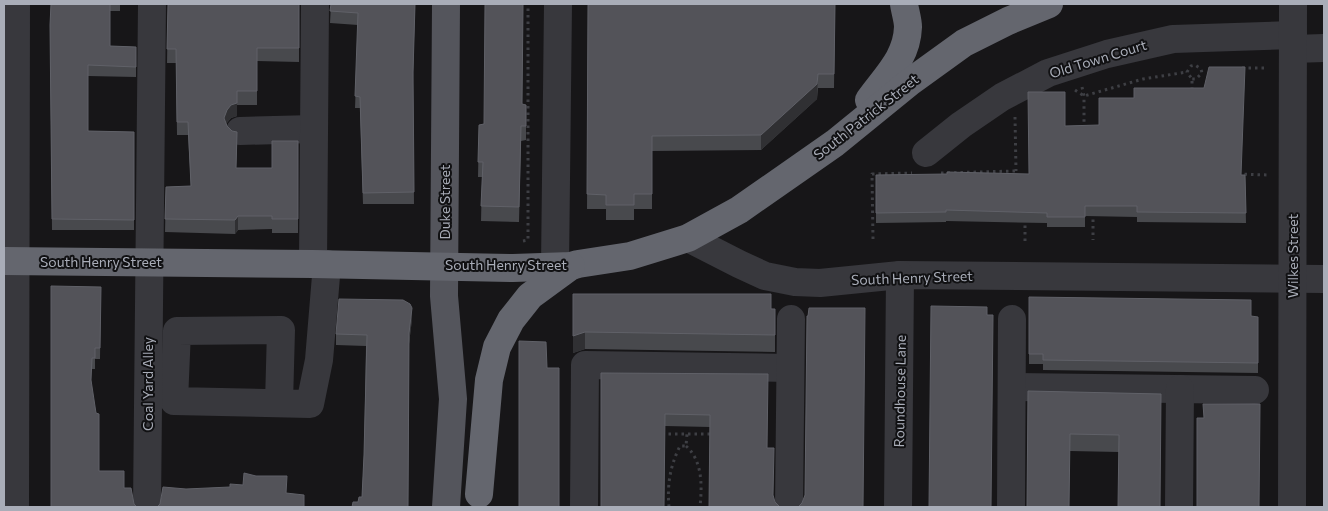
<svg xmlns="http://www.w3.org/2000/svg" width="1328" height="511" viewBox="0 0 1328 511" font-family="Commissioner,sans-serif">
	<style>
		.lines { fill: none; stroke-linecap: round; stroke-linejoin: round }
		.path { stroke: #3e3f44; stroke-width: 3; stroke-dasharray: 2.5 4; stroke-linecap: butt }
		.minor { stroke: #38383d; stroke-width: 28 }
		.major { stroke: #54555c; stroke-width: 28 }
		.highway { stroke: #64666e; stroke-width: 28 }
		.wall { fill: #48494d }
		.shaded-wall { fill: #303033 }
		.building { fill: #535359; stroke: #606168 }
		.labels { text-anchor: middle; stroke-width: 4; stroke-linejoin: round; paint-order: stroke }
		.street-label { font-size: 14px; fill: #a9adb8; stroke: #111113 }
	</style>
	<rect width="100%" height="100%" fill="#171618"/>
	<g class="lines">
		<!-- path -->
		<g class="path">
			<path d="M 1242,68 L 1268,68"/>
			<path d="M 1082,87 L 1084,96 L 1084,128"/>
			<path d="M 1075,90 L 1084,96 L 1143,79 L 1187,72"/>
			<path d="M 1192,90 L 1192,79 L 1187,72 L 1191,66 L 1195,65 L 1201,69 L 1202,73 L 1196,79 L 1192,79"/>
			<path d="M 1015,117 L 1016,171"/>
			<path d="M 941,173 L 1016,171 L 1016,177"/>
			<path d="M 1238,174 L 1268,175"/>
			<path d="M 1093,213 L 1093,240"/>
			<path d="M 873,239 L 872,174 L 912,173"/>
			<path d="M 523,241 L 528,240 L 528,4"/>
			<path d="M 1025,241 L 1025,220"/>
			<path d="M 662,434 L 714,434"/>
			<path d="M 686,446 C 703,461 702,487 700,507"/>
			<path d="M 669,507 C 667,485 670,466 680,446 L 686,446 L 687,434"/>
		</g>
		<!-- minor -->
		<g class="minor">
			<path d="M 1293,49 L 1324,48"/>
			<path d="M 240,131 L 314,129"/>
			<path d="M 926,153 L 961,125 L 1002,97 L 1048,73 L 1107,54 L 1173,39 L 1293,35"/>
			<path d="M 688,238 L 739,264 L 765,276 L 795,282 L 820,283 L 900,275 L 1324,279"/>
			<path d="M 313,264 L 315,4"/>
			<path d="M 555,267 L 558,4"/>
			<path d="M 1012,387 L 1255,390"/>
			<path d="M 279,403 L 281,330 L 177,331 L 174,401 L 310,404 L 319,360 L 327,264"/>
			<path d="M 15,507 L 16,4"/>
			<path d="M 147,507 L 152,4"/>
			<path d="M 584,507 L 585,365 L 790,368"/>
			<path d="M 789,507 L 791,319"/>
			<path d="M 898,507 L 900,275"/>
			<path d="M 1011,507 L 1012,319"/>
			<path d="M 1179,507 L 1180,389"/>
			<path d="M 1292,507 L 1293,4"/>
		</g>
		<!-- major -->
		<path class="major" d="M 446,4 L 444,296 L 453,399 L 446,507"/>
		<!-- highway -->
		<g class="highway">
			<path d="M 869,100 C 886,76 907,58 908,27 C 908,20 905,11 904,4"/>
			<path d="M 4,261 L 313,264 L 513,268 L 571,266 L 578,264 L 630,256 L 688,238 L 739,210 L 835,143 L 910,82 L 964,43 L 1008,21 L 1049,4"/>
			<path d="M 479,494 L 489,380 L 497,347 L 511,320 L 530,296 L 571,266"/>
		</g>
	</g>
	<!-- wall -->
	<g class="wall">
		<path d="M 51,4 L 120,4 L 120,11 L 110,11 L 110,46 L 136,47 L 136,77 L 88,76 L 88,131 L 134,132 L 134,230 L 52,230 L 50,25 Z"/>
		<path d="M 168,4 L 299,4 L 299,62 L 257,61 L 257,105 L 237,105 L 237,116 L 231,118 L 226,124 L 237,146 L 236,168 L 272,168 L 298,141 L 298,233 L 272,233 L 272,229 L 238,230 L 235,234 L 165,232 L 166,187 L 191,186 L 188,135 L 177,135 L 176,63 L 167,63 Z"/>
		<path d="M 331,4 L 415,4 L 413,82 L 414,204 L 363,204 L 360,108 L 355,108 L 358,25 L 330,23 Z"/>
		<path d="M 588,4 L 835,4 L 834,88 L 818,88 L 817,99 L 761,150 L 652,151 L 652,209 L 634,209 L 634,220 L 606,220 L 606,209 L 587,209 Z"/>
		<path d="M 522,104 L 526,119 L 526,140 L 521,141 L 519,222 L 481,221 L 482,177 L 478,177 L 479,125 L 484,124 Z"/>
		<path d="M 1065,126 L 1242,175 L 1245,175 L 1246,223 L 1137,222 L 1137,217 L 1085,216 L 1085,227 L 1047,227 L 1047,223 L 946,221 L 946,222 L 876,223 L 876,175 L 1029,174 Z"/>
		<path d="M 101,287 L 100,359 L 95,359 L 95,369 L 92,369 L 51,507 Z"/>
		<path d="M 573,294 L 775,309 L 775,352 L 585,349 L 573,353 Z"/>
		<path d="M 1029,297 L 1258,317 L 1258,373 L 1043,370 L 1043,364 L 1029,364 Z"/>
		<path d="M 412,319 L 409,344 L 408,507 L 362,497 L 364,455 L 366,346 L 336,345 L 336,334 Z"/>
		<path d="M 601,373 L 768,374 L 709,507 L 710,427 L 665,426 Z"/>
		<path d="M 1028,391 L 1161,394 L 1119,452 L 1070,451 Z"/>
	</g>
	<!-- shaded-wall -->
	<g class="shaded-wall">
		<path d="M 818,74 L 817,99 L 761,150 L 761,135 Z"/>
		<path d="M 237,103 L 237,116 L 231,118 L 227,123 L 224,132 L 224,118 L 227,110 L 231,105 Z"/>
		<path d="M 238,216 L 238,230 L 235,234 L 235,220 Z"/>
		<path d="M 412,308 L 412,319 L 409,344 L 409,333 Z"/>
		<path d="M 585,332 L 585,349 L 573,353 L 573,336 Z"/>
	</g>
	<!-- building -->
	<g class="building">
		<path d="M 51,4 L 110,4 L 110,46 L 136,47 L 136,67 L 88,65 L 88,131 L 134,132 L 134,220 L 52,219 L 50,25 Z"/>
		<path d="M 168,4 L 299,4 L 299,48 L 257,48 L 257,91 L 237,91 L 237,103 L 231,105 L 227,110 L 224,118 L 227,126 L 232,131 L 237,132 L 236,168 L 272,168 L 272,141 L 298,141 L 298,219 L 272,219 L 272,216 L 238,216 L 235,220 L 165,219 L 166,187 L 191,186 L 188,122 L 177,122 L 176,49 L 167,49 Z"/>
		<path d="M 331,4 L 415,4 L 413,72 L 414,192 L 363,193 L 360,97 L 355,96 L 358,13 L 330,11 Z"/>
		<path d="M 485,4 L 523,4 L 522,104 L 526,105 L 526,126 L 521,126 L 519,207 L 481,206 L 483,162 L 478,162 L 479,125 L 484,124 Z"/>
		<path d="M 588,4 L 835,4 L 834,74 L 818,74 L 817,84 L 761,135 L 652,136 L 652,194 L 634,194 L 634,205 L 606,205 L 606,195 L 587,194 Z"/>
		<path d="M 1209,67 L 1245,67 L 1241,175 L 1245,175 L 1246,213 L 1137,212 L 1137,206 L 1085,206 L 1085,217 L 1047,217 L 1047,213 L 946,210 L 946,212 L 876,213 L 876,175 L 947,174 L 947,172 L 1029,174 L 1028,92 L 1065,92 L 1065,126 L 1099,125 L 1099,98 L 1134,98 L 1134,88 L 1204,88 Z"/>
		<path d="M 51,286 L 101,287 L 100,348 L 95,348 L 95,358 L 92,358 L 91,380 L 96,413 L 99,414 L 99,471 L 124,471 L 124,488 L 131,488 L 134,504 L 137,507 L 51,507 Z"/>
		<path d="M 573,294 L 771,294 L 771,309 L 775,309 L 775,335 L 585,332 L 573,336 Z"/>
		<path d="M 1029,297 L 1251,300 L 1251,316 L 1258,317 L 1258,363 L 1043,360 L 1043,354 L 1029,354 Z"/>
		<path d="M 339,299 L 403,300 L 410,304 L 412,308 L 409,333 L 408,507 L 352,507 L 353,502 L 358,502 L 359,497 L 362,497 L 364,455 L 367,335 L 336,334 Z"/>
		<path d="M 931,306 L 987,307 L 987,315 L 993,315 L 991,507 L 929,507 Z"/>
		<path d="M 809,308 L 865,308 L 863,507 L 798,507 L 802,503 L 805,495 L 807,316 L 808,316 Z"/>
		<path d="M 519,341 L 546,342 L 547,368 L 559,368 L 559,507 L 519,507 Z"/>
		<path d="M 601,373 L 768,374 L 767,448 L 774,448 L 773,495 L 775,502 L 780,507 L 709,507 L 710,415 L 665,414 L 664,507 L 601,507 Z"/>
		<path d="M 1028,391 L 1161,394 L 1160,507 L 1118,507 L 1119,435 L 1070,434 L 1069,507 L 1027,507 Z"/>
		<path d="M 1203,404 L 1260,404 L 1259,507 L 1197,507 L 1197,418 L 1204,418 Z"/>
		<path d="M 244,473 L 256,476 L 287,476 L 286,493 L 304,495 L 304,507 L 157,507 L 160,504 L 163,487 L 186,489 L 230,487 L 230,484 L 243,485 Z"/>
	</g>
	<g class="labels">
		<!-- street labels -->
		<g class="street-label">
			<text transform="translate(1098 59) rotate(-17)" y="5">Old Town Court</text>
			<text transform="translate(866 117) rotate(-38)" y="5">South Patrick Street</text>
			<text transform="translate(445 202) rotate(-90)" y="5">Duke Street</text>
			<text transform="translate(1293 256) rotate(-90)" y="5">Wilkes Street</text>
			<text x="101" y="267">South Henry Street</text>
			<text x="506" y="270">South Henry Street</text>
			<text transform="translate(912 278) rotate(-2)" y="5">South Henry Street</text>
			<text transform="translate(148 384) rotate(-90)" y="5">Coal Yard Alley</text>
			<text transform="translate(900 391) rotate(-89)" y="5">Roundhouse Lane</text>
		</g>
	</g>
	<!-- border -->
	<rect width="1328" height="511" fill="none" stroke="#a9adb8" stroke-width="10"/>
</svg>
